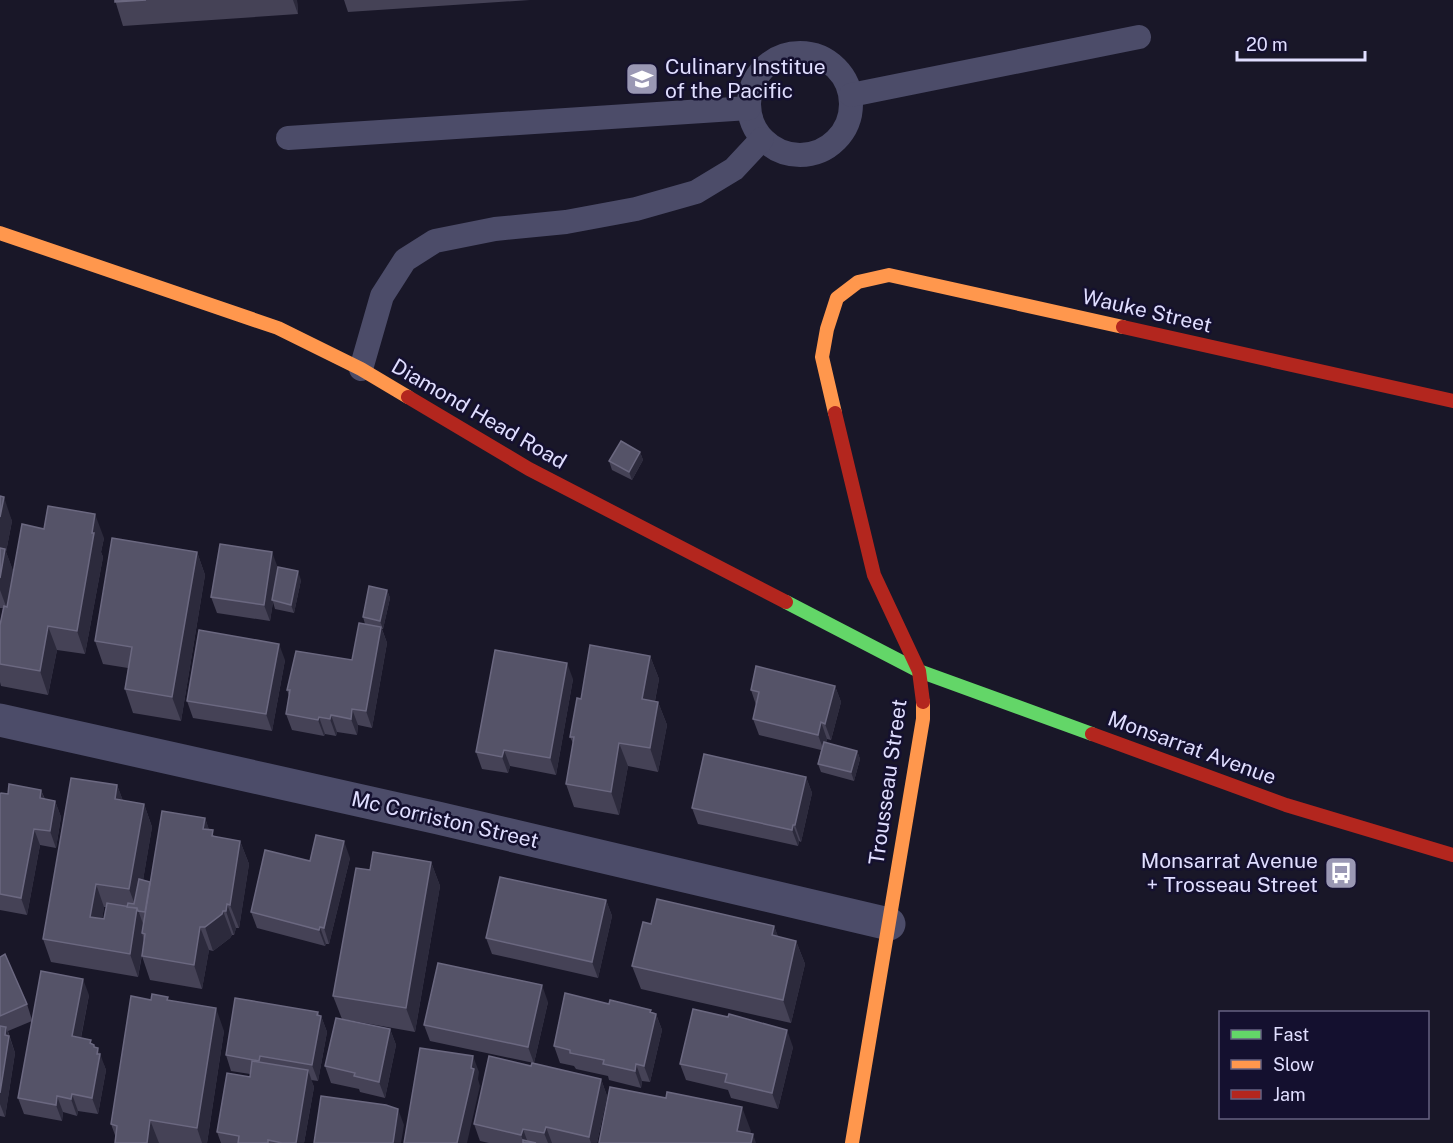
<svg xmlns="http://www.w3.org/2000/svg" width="1453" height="1143" font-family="'Public Sans',sans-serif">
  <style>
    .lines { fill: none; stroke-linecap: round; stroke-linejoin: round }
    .lane { stroke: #4c4c69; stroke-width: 24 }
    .street { stroke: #4c4c69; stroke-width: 33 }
    .fast { stroke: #63d668; stroke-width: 14 }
    .slow { stroke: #ff974d; stroke-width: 14 }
    .jam { stroke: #b3261e; stroke-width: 14 }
    .wall { fill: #454256; fill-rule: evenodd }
    .shaded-wall { fill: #2c2a3c }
    .building { fill: #555368; stroke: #6b6880; stroke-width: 1.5 }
    .labels { text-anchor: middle; stroke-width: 5; stroke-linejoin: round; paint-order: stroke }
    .poi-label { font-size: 21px; fill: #e0deff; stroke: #14102f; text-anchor: start }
    .street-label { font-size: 21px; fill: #e0deff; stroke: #14102f }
  </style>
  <rect width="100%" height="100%" fill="#191728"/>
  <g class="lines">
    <!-- lane -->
    <g class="lane">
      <circle cx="800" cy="104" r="51"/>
      <path d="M851 95 1139 37"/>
      <path d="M288 138 749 108"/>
      <path d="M361 369 382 296 405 260 435 241 495 229 566 222 636 209 696 192 734 169 762 139"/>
    </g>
    <!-- street -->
    <path class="street" d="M0 720 438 818 889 924"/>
    <!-- fast -->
    <path class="fast" d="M786 602 919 671 1092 734"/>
    <!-- slow -->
    <g class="slow">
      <path d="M0 233 278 328 361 369 408 397"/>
      <path d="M835 413 822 357 827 329 837 298 858 282 889 275 1123 327"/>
      <path d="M852 1143 923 719V702"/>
    </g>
    <!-- jam -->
    <g class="jam">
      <path d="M1123 327 1453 401"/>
      <path d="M408 397 529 469 786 602"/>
      <path d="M835 413 874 575 919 671 923 702"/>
      <path d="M1092 734 1286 805 1453 855"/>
    </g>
  </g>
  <!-- wall -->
  <g class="wall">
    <path d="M115 0H297L298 14 123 26Z"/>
    <path d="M344 0H530L348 12Z"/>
    <path d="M640 452 643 460 632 480 612 470 609 461Z"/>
    <path d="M0 496 12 521 6 552 13 571 44 529 104 538 101 552 103 557 85 654 57 650 48 695 1 686 0 682V625L3 608H0Z"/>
    <path d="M197 552 205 575 181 721 133 713 125 689 128 668 103 664 95 641Z"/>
    <path d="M278 568 301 580 294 613 275 609 273 602 270 621 217 613 211 597Z"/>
    <path d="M387 590 390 598 383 629H382L387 643 372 728 358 725 357 735 337 732 336 736 325 734 324 736 292 730 286 714 289 696 287 690 352 660 365 624 363 617Z"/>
    <path d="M650 656 659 679 655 701 658 702 667 725 658 772 628 766 619 815 574 807 566 784 573 743 570 737 581 699Z"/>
    <path d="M285 660 272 731 193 718 187 701Z"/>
    <path d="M573 679 556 775 510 766 508 773 482 769 476 752Z"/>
    <path d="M835 686 841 702 831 740 827 739 826 743 857 751 860 759 854 781 821 772 818 764 821 750 759 735 753 719 756 705 751 690Z"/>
    <path d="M806 777 812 793 801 842 799 841 798 846 698 824 692 808Z"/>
    <path d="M117 785 123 801 144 804 152 827 143 880 150 882 205 818 209 830 215 837 240 841 249 864 239 928H236L234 935H232L230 938 213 951 209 950 202 989 150 980 142 956 143 950 138 977 51 962 43 939ZM104 907H106L104 919H102Z"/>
    <path d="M41 790 45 799 55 801 61 817 56 848 40 845 27 915 0 910V794Z"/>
    <path d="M350 858 329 944H326L325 946 257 928 251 912 310 861Z"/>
    <path d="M431 862 440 886 415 1032 342 1019 333 996 370 870Z"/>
    <path d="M606 900 612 916 598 978 492 954 486 938Z"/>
    <path d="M651 924 774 926 778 937 796 941 805 964 791 1023 641 989 632 966Z"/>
    <path d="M0 957 27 1004 32 1020 89 995 81 1038 92 1044 95 1048 104 1065 106 1070 98 1114 78 1111 77 1116 63 1112 62 1121 24 1114 18 1098 32 1021 8 1031 15 1053 5 1117 0 1116Z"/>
    <path d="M151 1000H169L224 1031 207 1143H115L116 1138 111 1124Z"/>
    <path d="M548 1002 534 1063 430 1041 424 1025Z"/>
    <path d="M609 1004 656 1014 662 1030 650 1082 642 1081 641 1088 609 1080 608 1076 576 1069 574 1066 560 1063 554 1046Z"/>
    <path d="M318 1012 319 1015 321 1016 327 1032 318 1081 311 1080 314 1087 304 1143H221L217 1132 250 1077V1074L231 1071 226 1055Z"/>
    <path d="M728 1017 793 1047 778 1109 731 1098 728 1090 686 1080 680 1064Z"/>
    <path d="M390 1029 396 1045 385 1098 360 1092 359 1089 331 1083 325 1066Z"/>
    <path d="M531 1066 601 1079 607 1096 597 1143H489L480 1141 474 1124Z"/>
  </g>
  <!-- shaded-wall -->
  <g class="shaded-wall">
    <path d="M293 0H297L298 14Z"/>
    <path d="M640 452 643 460 632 480 629 472Z"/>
    <path d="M4 497 12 521 6 552 14 573 7 609 0 590V517Z"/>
    <path d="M95 514 104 538 101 552 103 557 85 654 77 631Z"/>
    <path d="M197 552 205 575 181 721 172 697Z"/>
    <path d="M272 552 278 568 272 600 273 602 270 621 264 605Z"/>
    <path d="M298 571 301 580 294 613 291 605Z"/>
    <path d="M387 590 390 598 383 629 380 621Z"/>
    <path d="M48 626 57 650 48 695 40 671Z"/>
    <path d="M381 627 387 643 372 728 366 711Z"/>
    <path d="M279 644 285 660 272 731 266 714Z"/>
    <path d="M650 656 659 679 651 722 642 699Z"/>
    <path d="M567 663 573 679 556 775 550 758Z"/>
    <path d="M835 686 841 702 831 740 825 724Z"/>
    <path d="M658 702 667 725 658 772 650 748Z"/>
    <path d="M352 709 358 725 357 735 351 719Z"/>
    <path d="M331 715 337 732 336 736 330 719Z"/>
    <path d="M319 717 325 734 324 736 318 720Z"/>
    <path d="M821 722 827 739 824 751 818 735Z"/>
    <path d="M619 743 628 766 619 815 611 792Z"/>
    <path d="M504 750 510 766 508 773 502 757Z"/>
    <path d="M857 751 860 759 854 781 851 772Z"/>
    <path d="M806 777 812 793 801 842 795 825Z"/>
    <path d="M117 785 126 809 115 799Z"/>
    <path d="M41 790 47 807 40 798Z"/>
    <path d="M55 801 61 817 56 848 50 831Z"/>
    <path d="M144 804 152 827 138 910 146 932 145 934 142 933 144 941 138 977 130 954 137 910 129 889Z"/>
    <path d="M205 818 213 841 203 829Z"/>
    <path d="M793 825 799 841 798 846 792 830Z"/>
    <path d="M34 829 40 845 27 915 21 898Z"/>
    <path d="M240 841 249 864 239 928 230 905Z"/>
    <path d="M344 841 350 858 329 944 324 928Z"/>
    <path d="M431 862 440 886 415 1032 406 1008Z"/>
    <path d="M96 884 104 907 99 940 90 917Z"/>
    <path d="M606 900 612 916 598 978 592 962Z"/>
    <path d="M227 904 236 928 234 935 226 911Z"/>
    <path d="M223 911 232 935 230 938 213 951 205 927Z"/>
    <path d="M774 926 783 949 772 935Z"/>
    <path d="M200 927 209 950 202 989 194 965Z"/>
    <path d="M320 927 326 944 325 946 319 930Z"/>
    <path d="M796 941 805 964 791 1023 783 1000Z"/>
    <path d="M83 979 89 995 78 1052 72 1036Z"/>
    <path d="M542 985 548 1002 534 1063 528 1047Z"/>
    <path d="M216 1008 224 1031 207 1143H202L197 1128Z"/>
    <path d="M651 1010 655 1021 656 1014 662 1030 650 1082 644 1066Z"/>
    <path d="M318 1012 320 1019 321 1016 327 1032 318 1081 312 1065Z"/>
    <path d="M6 1027 15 1053 5 1117 0 1104V1093Z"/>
    <path d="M390 1029 396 1045 385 1098 379 1082Z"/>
    <path d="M787 1030 793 1047 778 1109 772 1093Z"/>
    <path d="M94 1045 97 1054 98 1048 106 1070 98 1114 92 1098Z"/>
    <path d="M473 1056 479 1072 478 1079 480 1086 467 1143H457Z"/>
    <path d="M636 1064 642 1081 641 1088 635 1071Z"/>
    <path d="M308 1070 314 1087 304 1143H296Z"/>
    <path d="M601 1079 607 1096 597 1143H591L589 1137Z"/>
    <path d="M72 1094 78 1111 77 1116 71 1099Z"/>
    <path d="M57 1096 63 1112 62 1121 56 1105Z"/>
    <path d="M742 1107 751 1131 748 1143 737 1131Z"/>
    <path d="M398 1109 404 1125 401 1143H393Z"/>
    <path d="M150 1120 159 1143H147Z"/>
    <path d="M546 1127 552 1143H548L544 1133Z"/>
    <path d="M523 1129 528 1143H524L521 1135Z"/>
    <path d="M753 1134 756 1143H751Z"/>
  </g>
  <!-- building -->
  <g class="building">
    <path d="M115 0H146L115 2Z"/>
    <path d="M621 441 640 452 629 472 609 461Z"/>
    <path d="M0 496 4 497 0 517Z"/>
    <path d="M48 506 95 514 92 533H94L77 631 48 626 40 671 0 664V625L4 606 7 607 22 524 44 529Z"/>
    <path d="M112 538 197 552 172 697 125 689 132 647 95 641Z"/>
    <path d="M220 544 272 552 264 605 211 597Z"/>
    <path d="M0 548 5 549 0 578Z"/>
    <path d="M278 567 298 571 291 605 272 600Z"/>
    <path d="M369 586 387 590 380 621 363 617Z"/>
    <path d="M359 623 381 627 366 711 352 709 351 719 331 715 330 719 319 717 318 720 286 714 290 690H287L296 651 352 660Z"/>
    <path d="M199 630 279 644 266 714 187 701Z"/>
    <path d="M590 645 650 656 642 699 658 702 650 748 619 743 611 792 566 784 574 737H570L577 698 581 699Z"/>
    <path d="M495 650 567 663 550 758 504 750 502 757 476 752Z"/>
    <path d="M756 666 835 686 825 724 821 722 818 735 753 719 759 692 751 690Z"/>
    <path d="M824 742 857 751 851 772 818 764Z"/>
    <path d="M704 754 806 777 795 825H793L792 830 692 808Z"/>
    <path d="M71 778 117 785 115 799 144 804 129 889 96 884 90 917 104 919 107 903 137 908 130 954 43 939Z"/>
    <path d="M9 784 41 790 40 798 55 801 50 831 34 829 21 898 0 894V794L1 793 8 794Z"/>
    <path d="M162 811 205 818 203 829 213 830 212 836 240 841 230 905 227 904 226 911H223L222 914 205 927H200L194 965 142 956 145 934 142 933Z"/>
    <path d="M316 835 344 841 324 928 320 927 319 930 251 912 265 850 310 861Z"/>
    <path d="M373 852 431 862 406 1008 333 996 356 868 370 870Z"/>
    <path d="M500 877 606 900 592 962 486 938Z"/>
    <path d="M139 879 150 882 145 912 138 911 137 908 127 907 128 903 134 904Z"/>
    <path d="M657 899 774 926 772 935 796 941 783 1000 632 966 643 922 651 924Z"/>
    <path d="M5 954 27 1004 0 1016V957Z"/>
    <path d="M438 963 542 985 528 1047 424 1025Z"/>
    <path d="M41 971 83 979 72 1036 91 1040 90 1043 94 1045V1047L98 1048 97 1054H100L92 1098 72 1094 71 1099 57 1096 56 1105 18 1098Z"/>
    <path d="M565 993 609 1004 610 1000 651 1010 650 1012 656 1014 644 1066 636 1064 635 1071 603 1064 604 1060 570 1053V1050L554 1046Z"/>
    <path d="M152 994 168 997 167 1000 216 1008 197 1128 150 1120 147 1143H115L117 1126 111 1124 131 996 151 1000Z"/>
    <path d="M235 998 318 1012 317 1015 321 1016 312 1065 260 1056 259 1061 226 1055Z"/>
    <path d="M693 1009 728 1017 729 1014 787 1030 772 1093 725 1082 727 1074 680 1064Z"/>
    <path d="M336 1018 390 1029 379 1082 354 1076 355 1073 325 1066Z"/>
    <path d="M0 1026 6 1027 5 1035 9 1036 0 1093Z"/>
    <path d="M420 1048 473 1056 471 1068 474 1069 457 1143H404Z"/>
    <path d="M489 1056 531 1066 532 1063 601 1079 589 1137 546 1127 544 1133 523 1129 521 1135 474 1124Z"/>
    <path d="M252 1061 308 1070 296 1143H282L268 1140V1143H238L239 1136 217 1132 227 1073 250 1077Z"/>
    <path d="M610 1087 666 1098 667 1092 742 1107 737 1131 753 1134 751 1143H599Z"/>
    <path d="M321 1096 386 1105 398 1109 393 1143H314Z"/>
    <path d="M523 1140 536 1143H523Z"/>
  </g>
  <!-- icons -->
  <defs>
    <g id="university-square" transform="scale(1.725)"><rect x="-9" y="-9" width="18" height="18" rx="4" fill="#9a98b4" stroke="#14102f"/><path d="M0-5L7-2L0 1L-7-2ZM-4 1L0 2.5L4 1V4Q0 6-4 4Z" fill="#fff"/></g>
    <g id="bus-square" transform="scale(1.725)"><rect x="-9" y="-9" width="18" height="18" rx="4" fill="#9a98b4" stroke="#14102f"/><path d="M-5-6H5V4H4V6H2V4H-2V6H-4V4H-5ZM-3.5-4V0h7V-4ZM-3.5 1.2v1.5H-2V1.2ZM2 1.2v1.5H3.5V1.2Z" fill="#fff"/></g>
  </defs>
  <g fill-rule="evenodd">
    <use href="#university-square" x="642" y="79"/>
    <use href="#bus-square" x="1341" y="873"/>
  </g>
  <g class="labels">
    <!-- poi labels -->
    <g class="poi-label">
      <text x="665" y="74">Culinary Institue<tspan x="665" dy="24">of the Pacific</tspan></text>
      <text x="1318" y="868" text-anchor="end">Monsarrat Avenue<tspan x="1318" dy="24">+ Trosseau Street</tspan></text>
    </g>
    <!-- street labels -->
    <g class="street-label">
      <text transform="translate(1147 311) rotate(13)" y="7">Wauke Street</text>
      <text transform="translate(479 414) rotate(30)" y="7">Diamond Head Road</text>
      <text transform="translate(1192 748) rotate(20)" y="7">Monsarrat Avenue</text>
      <text transform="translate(888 782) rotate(-82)" y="7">Trousseau Street</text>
      <text transform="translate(445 820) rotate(13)" y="7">Mc Corriston Street</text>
    </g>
  </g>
  <!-- legend -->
  <rect x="1219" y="1011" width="210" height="108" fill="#14102f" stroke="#666282" stroke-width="1.5"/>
  <rect x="1231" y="1030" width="30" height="9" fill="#63d668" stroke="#666282" stroke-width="1.5"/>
  <text x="1273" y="1041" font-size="18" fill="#e0deff">Fast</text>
  <rect x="1231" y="1060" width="30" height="9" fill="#ff974d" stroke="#666282" stroke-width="1.5"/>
  <text x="1273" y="1071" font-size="18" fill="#e0deff">Slow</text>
  <rect x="1231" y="1090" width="30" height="9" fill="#b3261e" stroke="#666282" stroke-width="1.5"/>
  <text x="1273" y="1101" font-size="18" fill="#e0deff">Jam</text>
  <!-- scale -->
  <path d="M1237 51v9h128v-9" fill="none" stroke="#e0deff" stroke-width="3"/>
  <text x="1246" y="51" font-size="18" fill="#e0deff" stroke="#14102f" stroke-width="4.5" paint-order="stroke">20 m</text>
</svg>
